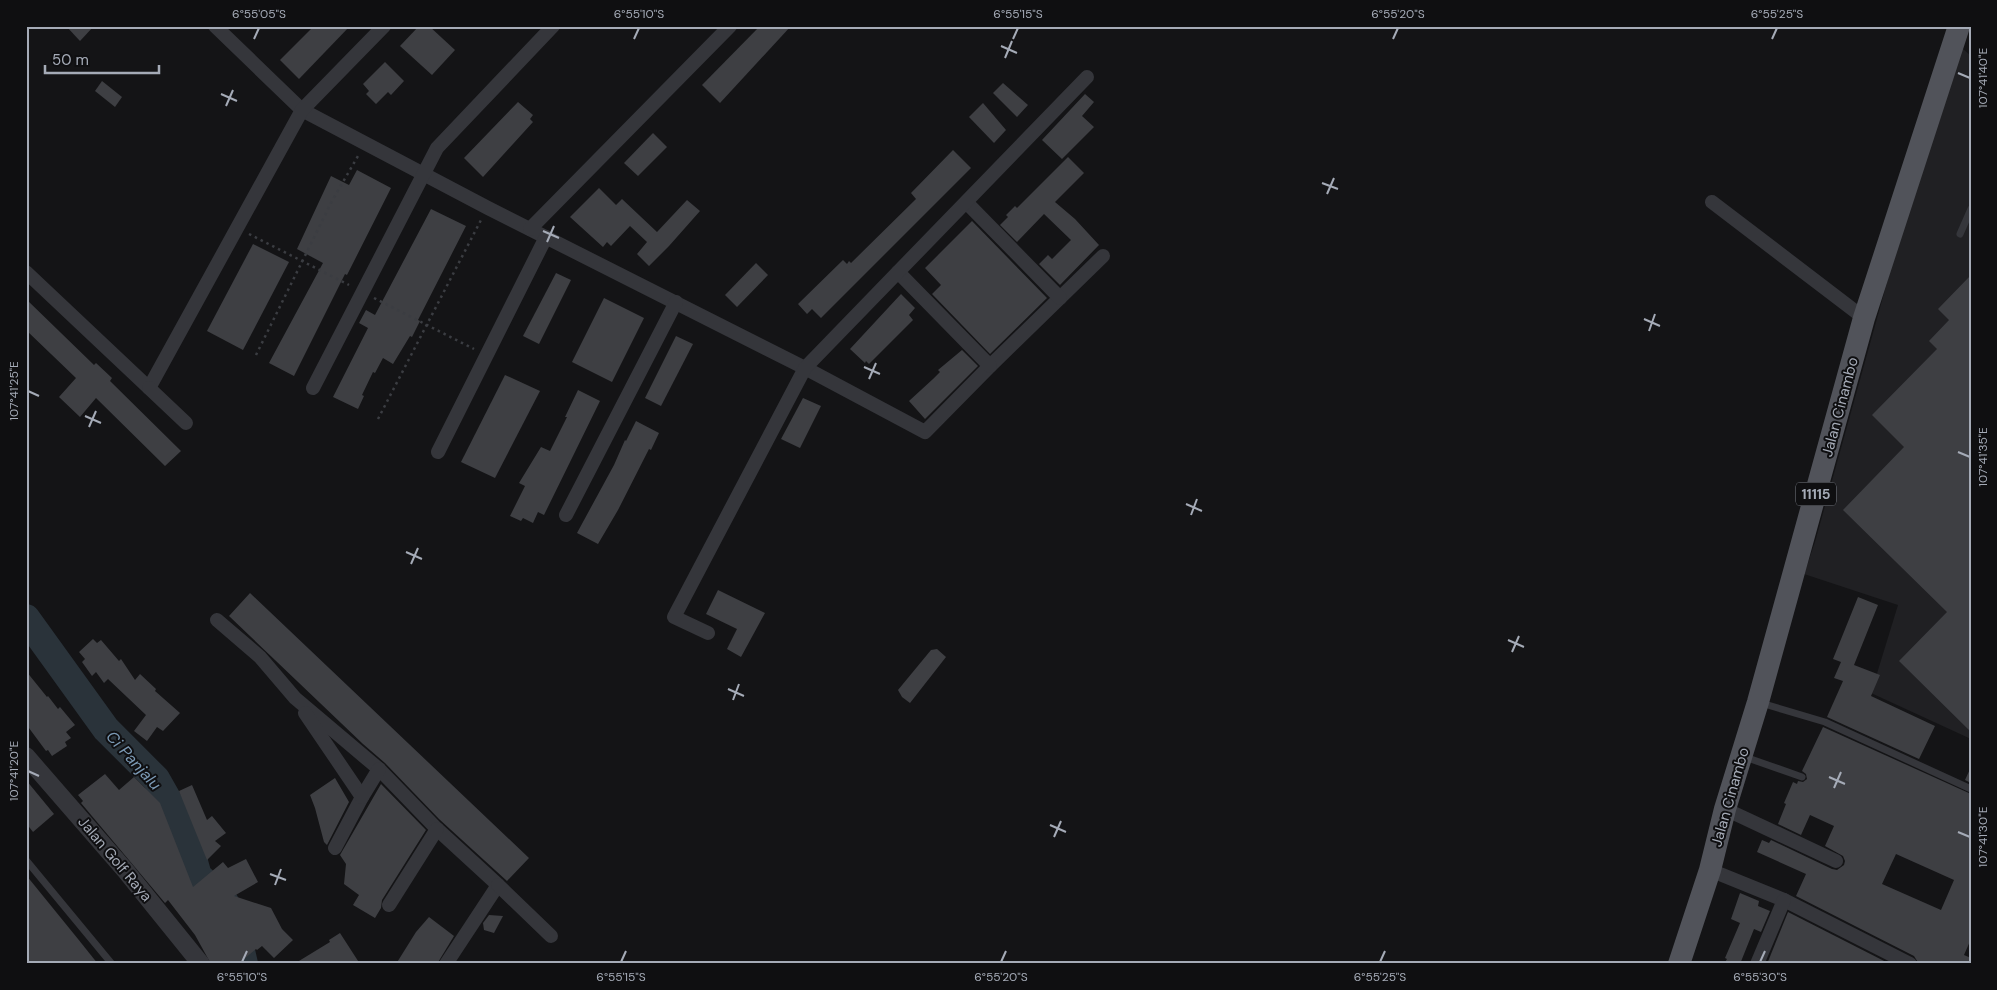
<svg xmlns="http://www.w3.org/2000/svg" width="1997" height="990" font-family="'DM Sans',sans-serif">
  <style>
    .built { fill: #202023 }
    .lines { fill: none; stroke-linecap: round; stroke-linejoin: round }
    .river { stroke: #2a333a; stroke-width: 28 }
    .building { fill: #3e3f43; fill-rule: evenodd }
    .path { stroke: #3b3d42; stroke-width: 2.5; stroke-dasharray: 2.5 4; stroke-linecap: butt }
    .service { stroke: #35363b; stroke-width: 7 }
    .minor { stroke: #35363b; stroke-width: 14 }
    .tertiary { stroke: #35363b; stroke-width: 18 }
    .primary { stroke: #51535a; stroke-width: 22 }
    .ticks { fill: none; stroke: #a5abb7; stroke-width: 2 }
    .labels { text-anchor: middle; stroke-width: 4; stroke-linejoin: round; paint-order: stroke }
    .shield { fill: #0f0f11; stroke: #787c85; stroke-width: 1 }
    .shield-label { font-size: 14px; font-weight: bold; fill: #a5abb7 }
    .street-label { font-size: 15px; fill: #a5abb7; stroke: #0f0f11 }
    .water-label { font-size: 16px; font-style: italic; fill: #7b99b4; stroke: #0f0f11 }
    .neatline { fill: none; stroke: #a5abb7; stroke-width: 2 }
    .ticks-label { font-size: 12px; text-anchor: middle; fill: #a5abb7 }
  </style>
  <rect width="100%" height="100%" fill="#141416"/>
  <!-- built -->
  <path class="built" d="M1954 41 1971 56V739L1871 693 1898 605 1804 574 1815 542Z"/>
  <g class="lines">
    <!-- river -->
    <path class="river" d="M26 618 106 729 156 779 185 830 198 876 221 896 233 916 244 964"/>
  </g>
  <!-- building -->
  <g class="building">
    <path d="M66 26H94L80 41Z"/>
    <path d="M314 26H350L299 79 280 60Z"/>
    <path d="M419 26H429L455 50 432 75 400 46Z"/>
    <path d="M760 26H791L720 103 702 85Z"/>
    <path d="M385 62 404 81 391 95 388 92 376 104 366 94 369 91 363 84Z"/>
    <path d="M102 81 122 97 115 107 95 91Z"/>
    <path d="M1003 83 1028 105 1017 117 993 93Z"/>
    <path d="M1085 94 1094 102 1082 116 1094 127 1062 159 1042 140Z"/>
    <path d="M518 102 533 115 530 119 533 122 483 177 464 158Z"/>
    <path d="M983 103 1006 130 994 143 969 117Z"/>
    <path d="M653 133 667 147 638 176 624 163Z"/>
    <path d="M953 150 971 168 821 318 812 309 807 314 798 304 843 260 847 264 849 261 851 263 916 199 911 193Z"/>
    <path d="M1068 157 1084 173 1055 202 1075 219 1099 245 1060 285 1039 264 1048 255 1052 259 1071 240 1044 214 1017 242 1000 225 1008 217 1006 215 1015 206 1017 208Z"/>
    <path d="M357 170 391 188 347 275 345 274 294 376 269 363 323 263 297 249 331 176 349 185Z"/>
    <path d="M599 188 616 205 622 199 657 232 687 200 700 211 669 246 649 266 637 254 647 242 630 226 611 246 607 242 603 247 570 217Z"/>
    <path d="M431 209 466 226 418 320 420 321 412 337 410 336 393 364 383 358 375 373 373 372 362 395 364 396 358 409 333 397 368 328 359 323 366 310 375 315Z"/>
    <path d="M972 221 1047 298 990 354 932 294 941 285 925 268Z"/>
    <path d="M253 244 289 262 243 350 207 331Z"/>
    <path d="M756 263 768 275 737 307 725 295Z"/>
    <path d="M556 273 571 280 539 344 523 336Z"/>
    <path d="M1971 275V732L1899 661 1947 612 1843 510 1904 447 1872 415 1937 349 1929 341 1949 320 1938 309Z"/>
    <path d="M901 294 915 308 909 315 913 320 869 364 866 361 865 363 850 349Z"/>
    <path d="M604 298 644 318 612 382 572 362Z"/>
    <path d="M26 299 94 365 96 363 112 378 110 381 181 451 165 466 96 398 80 417 59 397 76 378 26 330Z"/>
    <path d="M676 336 693 344 661 406 645 398Z"/>
    <path d="M962 350 978 366 925 419 909 401 933 379 940 372 938 370Z"/>
    <path d="M505 375 540 391 495 478 461 462Z"/>
    <path d="M578 390 600 401 544 515 538 512 533 523 523 518 521 521 510 516 525 486 519 483 541 447 550 451 567 417H565Z"/>
    <path d="M803 398 821 406 800 448 781 439Z"/>
    <path d="M636 421 659 433 651 450 649 449 618 510 598 544 577 533 614 465 625 440 626 441Z"/>
    <path d="M718 590 765 613 741 657 727 649 737 629 706 614Z"/>
    <path d="M250 593 529 858 507 881 439 819 385 763 363 744 229 616Z"/>
    <path d="M1858 597 1878 605 1854 665 1880 675 1871 696 1935 726 1919 759 1827 717 1843 681 1834 678 1841 662 1833 659Z"/>
    <path d="M93 639 97 643 101 640 119 661 121 659 135 680 140 674 156 689 155 691 180 713 163 731 157 727 147 741 134 731 146 715 108 679 104 683 96 672 92 676 82 662 85 659 79 652Z"/>
    <path d="M937 649 946 657 910 703 902 697 898 690 931 650Z"/>
    <path d="M26 671 47 697 48 696 58 709 60 707 75 725 66 732 71 738 65 742 67 746 52 756 48 750 46 751 26 724Z"/>
    <path d="M1823 727 1971 794V939L1964 955 1971 958V964H1919L1914 956 1796 896 1806 874 1757 852 1762 840 1769 843 1771 840 1832 869 1837 870 1844 865 1845 861 1843 856 1825 846 1834 826 1810 815 1801 835 1778 824 1786 804 1784 803 1793 782 1797 784 1798 781 1803 782 1807 779 1806 774 1802 771ZM1896 854 1954 880 1941 910 1882 884Z"/>
    <path d="M1971 767V783L1965 780Z"/>
    <path d="M105 774 119 790 134 777 160 803 193 887 223 862 228 868 246 859 258 882 234 896 271 908 282 929 293 940 274 958 262 946 257 950 256 949 238 964H211L195 935 168 900 165 903 81 803 83 801 78 795Z"/>
    <path d="M335 778 349 802 327 845 324 842 315 808 310 795Z"/>
    <path d="M26 780 54 814 33 832 26 823Z"/>
    <path d="M381 784 426 830 382 900 381 908 375 918 353 905 359 895 344 884 346 864 340 855Z"/>
    <path d="M192 785 207 820 212 816 226 833 215 841 221 846 207 860 179 791Z"/>
    <path d="M26 875 78 939 98 964H26Z"/>
    <path d="M1740 893 1759 901 1758 906 1770 911 1761 932 1754 929 1740 964H1724L1727 959 1725 958 1740 923 1731 919Z"/>
    <path d="M1788 912 1890 964H1767Z"/>
    <path d="M489 915 503 916 494 933 484 930 483 923Z"/>
    <path d="M429 917 454 936 437 964H396L416 932Z"/>
    <path d="M340 933 360 964H294L330 942 329 940Z"/>
  </g>
  <g class="lines">
    <!-- path -->
    <g class="path">
      <path d="M249 234 349 285"/>
      <path d="M374 298 474 349"/>
      <path d="M256 355 332 201 358 156"/>
      <path d="M378 419 481 220"/>
    </g>
    <!-- service -->
    <g class="service">
      <path d="M1960 234 1971 209"/>
      <path d="M1761 703 1825 722 1971 789"/>
      <path d="M1745 757 1802 777"/>
      <path d="M26 860 112 964"/>
    </g>
    <!-- minor -->
    <g class="minor">
      <path d="M215 26 302 110 488 208 805 368 925 432 990 366 1103 256"/>
      <path d="M1712 202 1864 318"/>
      <path d="M967 203 1060 298"/>
      <path d="M530 229 730 26"/>
      <path d="M26 272 149 388 302 110 384 26"/>
      <path d="M898 272 990 366"/>
      <path d="M149 388 186 423"/>
      <path d="M313 388 437 148 553 26"/>
      <path d="M438 452 546 237"/>
      <path d="M566 515 676 302"/>
      <path d="M217 620 260 657 295 698 379 769 437 829 498 885 446 964"/>
      <path d="M708 633 674 617 805 368 1087 77"/>
      <path d="M305 713 362 797 335 848"/>
      <path d="M362 797 379 769"/>
      <path d="M1725 809 1836 861"/>
      <path d="M1710 870 1784 900 1910 964"/>
      <path d="M498 885 551 936"/>
      <path d="M389 905 437 829"/>
      <path d="M1757 964 1784 900"/>
    </g>
    <!-- tertiary -->
    <path class="tertiary" d="M26 756 125 870 201 964"/>
    <!-- primary -->
    <path class="primary" d="M1679 964 1710 870 1725 809 1758 702 1864 318 1959 26"/>
  </g>
  <!-- ticks -->
  <path class="ticks" d="M254 39 259 28M634 39 639 28M1013 39 1018 28M1393 39 1398 28M1772 39 1777 28M1001 46 1017 53M1005 58 1012 41M1958 73 1970 78M221 94 237 101M226 106 233 90M1322 183 1338 189M1327 194 1334 178M543 231 559 238M547 242 554 226M1644 319 1660 326M1649 331 1655 314M864 367 880 374M869 379 876 363M28 391 39 396M85 416 101 423M89 427 96 411M1958 452 1970 457M1186 504 1202 511M1191 515 1197 499M406 552 422 559M411 564 418 548M1508 640 1524 647M1512 652 1519 636M728 689 744 696M733 700 739 684M28 771 39 776M1829 777 1845 784M1834 788 1841 772M1050 825 1066 832M1958 832 1970 837M1054 837 1061 821M270 874 286 880M275 885 281 869M242 962 247 951M621 962 626 951M1001 962 1006 951M1380 962 1385 951M1760 962 1765 951"/>
  <g class="labels">
    <!-- shield labels -->
    <rect class="shield" x="1796" y="482.5" width="40" height="23" rx="4"/>
    <g class="shield-label">
      <text x="1816" y="499">11115</text>
    </g>
    <!-- street labels -->
    <g class="street-label">
      <text transform="translate(1840 407) rotate(-75)" y="5">Jalan Cinambo</text>
      <text transform="translate(1730 797) rotate(-74)" y="5">Jalan Cinambo</text>
      <text transform="translate(115 859) rotate(50)" y="5">Jalan Golf Raya</text>
    </g>
    <!-- water labels -->
    <g class="water-label">
      <text transform="translate(134 760) rotate(48)" y="6">Ci Panjalu</text>
    </g>
  </g>
  <!-- border -->
  <rect width="1997" height="990" fill="none" stroke="#0f0f11" stroke-width="55"/>
  <!-- scale -->
  <path d="M45 65v8h114v-8" fill="none" stroke="#a5abb7" stroke-width="2.5"/>
  <text x="52" y="65" font-size="15" fill="#a5abb7" stroke="#0f0f11" stroke-width="4" paint-order="stroke">50 m</text>
  <rect x="28" y="28" width="1942" height="934" class="neatline"/>
  <g class="ticks-label">
    <text x="259" y="18">6°55'05"S</text>
    <text x="639" y="18">6°55'10"S</text>
    <text x="1018" y="18">6°55'15"S</text>
    <text x="1398" y="18">6°55'20"S</text>
    <text x="1777" y="18">6°55'25"S</text>
    <text transform="translate(1983 78) rotate(-90)" y="4">107°41'40"E</text>
    <text transform="translate(14 391) rotate(-90)" y="4">107°41'25"E</text>
    <text transform="translate(1983 457) rotate(-90)" y="4">107°41'35"E</text>
    <text transform="translate(14 771) rotate(-90)" y="4">107°41'20"E</text>
    <text transform="translate(1983 837) rotate(-90)" y="4">107°41'30"E</text>
    <text x="242" y="981">6°55'10"S</text>
    <text x="621" y="981">6°55'15"S</text>
    <text x="1001" y="981">6°55'20"S</text>
    <text x="1380" y="981">6°55'25"S</text>
    <text x="1760" y="981">6°55'30"S</text>
  </g>
</svg>
